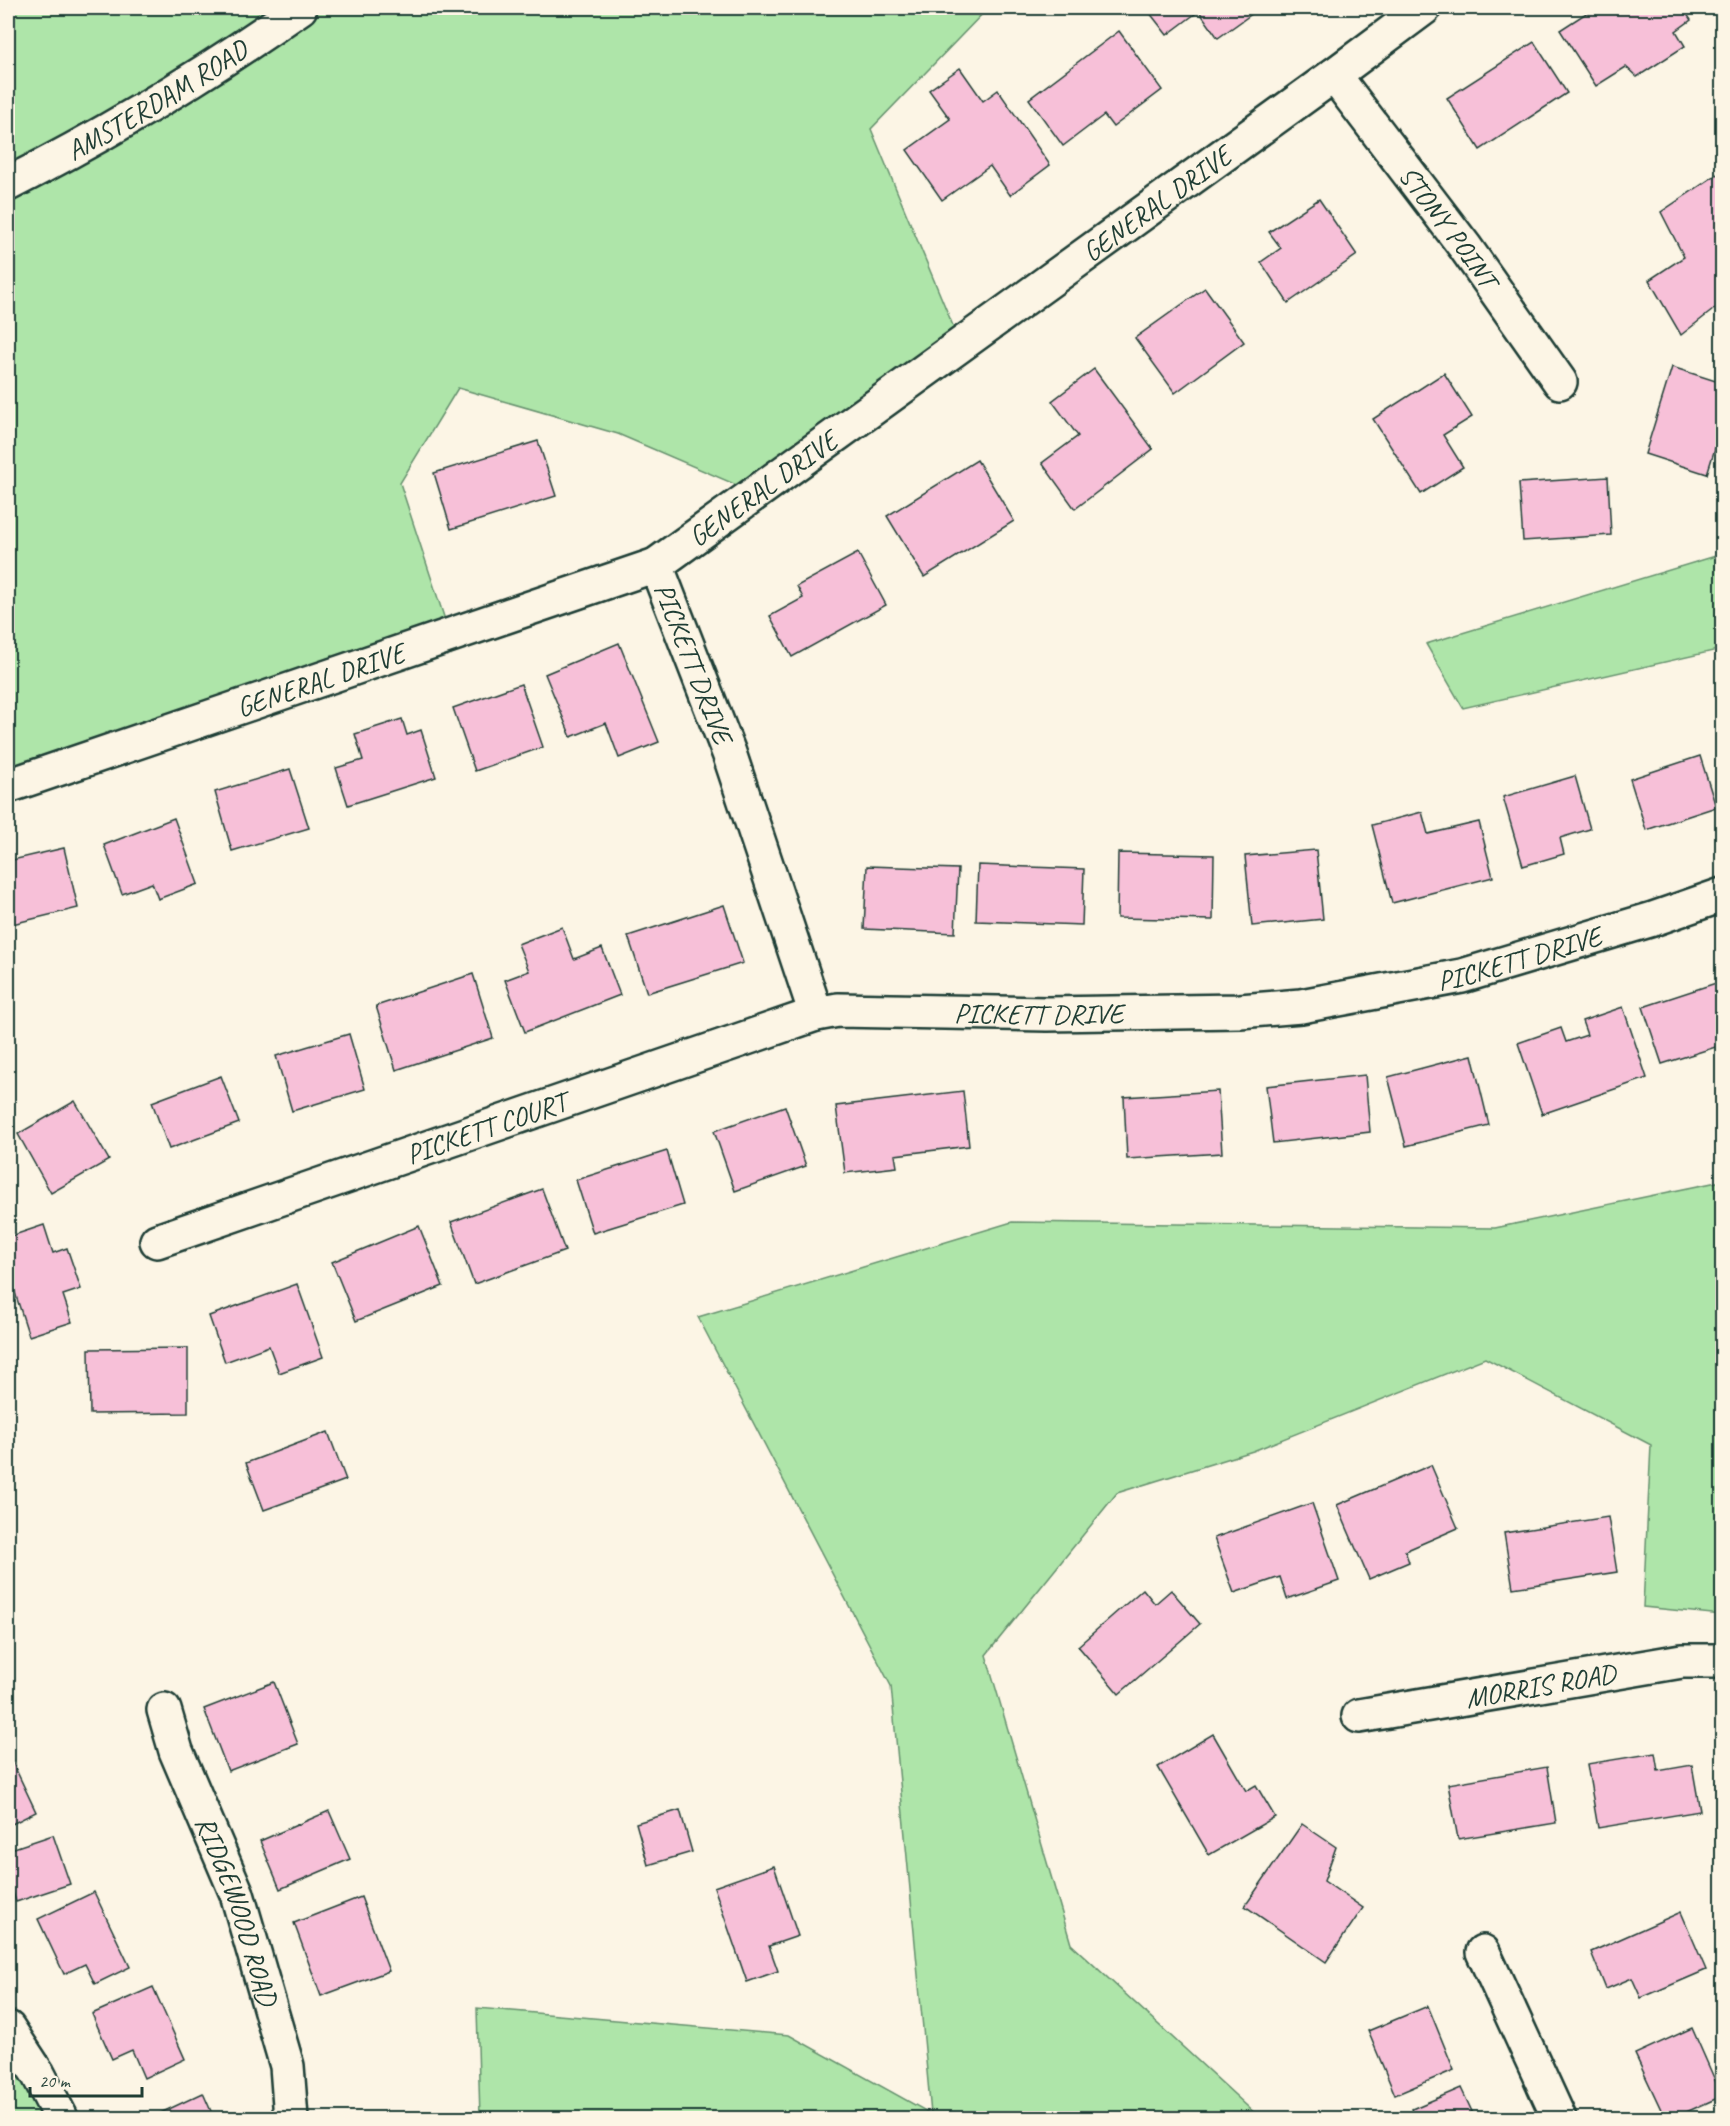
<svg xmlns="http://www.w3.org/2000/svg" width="1730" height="2126" font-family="Caveat,sans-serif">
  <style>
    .green { fill: #aee5a9; stroke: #66916e; stroke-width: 1.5 }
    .building { fill: #f7c0d8; stroke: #1f3d34; stroke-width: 1.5 }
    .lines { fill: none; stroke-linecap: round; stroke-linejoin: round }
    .minor-casing { stroke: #1f3d34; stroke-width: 38 }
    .tertiary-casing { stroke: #1f3d34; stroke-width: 38 }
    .minor { stroke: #fcf5e5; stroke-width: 33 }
    .tertiary { stroke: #fcf5e5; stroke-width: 33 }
    .labels { text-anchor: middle; stroke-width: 5; stroke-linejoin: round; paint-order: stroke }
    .street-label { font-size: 28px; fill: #1f3d34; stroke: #fcf5e5 }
  </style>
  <rect width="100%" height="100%" fill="#fcf5e5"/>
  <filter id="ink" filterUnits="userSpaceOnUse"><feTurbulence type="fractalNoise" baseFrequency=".0167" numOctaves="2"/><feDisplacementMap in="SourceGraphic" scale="12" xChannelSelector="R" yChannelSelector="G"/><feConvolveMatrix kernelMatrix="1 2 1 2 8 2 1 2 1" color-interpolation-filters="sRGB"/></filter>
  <g filter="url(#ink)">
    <!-- green -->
    <g class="green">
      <path d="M8 8H988L871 129 961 345 755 493 618 434 458 388 400 483 450 635 8 786Z"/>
      <path d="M1722 554V649L1463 708 1426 644Z"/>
      <path d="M1722 1181V1615L1643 1607 1651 1445 1485 1358 1253 1451 1117 1493 986 1655 1071 1944 1260 2118H480L477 2008 789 2035 931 2114 891 1686 698 1317 1012 1222 1495 1228Z"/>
      <path d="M8 2028 61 2118H8Z"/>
    </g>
    <!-- building -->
    <g class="building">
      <path d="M1146 8H1260L1218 38 1199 11 1167 35Z"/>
      <path d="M1594 8H1683L1691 20 1676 31 1685 46 1637 77 1626 67 1596 86 1560 30Z"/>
      <path d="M1119 31 1162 90 1113 127 1104 115 1063 146 1029 99Z"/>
      <path d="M1534 42 1567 93 1480 150 1447 98Z"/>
      <path d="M960 68 983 101 998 90 1050 165 1010 195 990 166 942 200 907 150 950 119 929 90Z"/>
      <path d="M1722 171V303L1681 335 1649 280 1684 257 1661 212Z"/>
      <path d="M1319 199 1357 255 1288 303 1261 262 1281 248 1269 232Z"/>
      <path d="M1205 288 1244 342 1175 393 1135 338Z"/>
      <path d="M1672 367 1722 383V426L1707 474 1645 454Z"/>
      <path d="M1094 369 1153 449 1075 509 1042 463 1078 436 1052 401Z"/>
      <path d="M1444 373 1472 417 1443 435 1463 467 1421 494 1373 419Z"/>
      <path d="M538 441 556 496 451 529 434 473Z"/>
      <path d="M977 460 1014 521 924 577 887 516Z"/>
      <path d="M1608 477 1611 535 1523 541 1519 483Z"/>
      <path d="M858 553 886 605 792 657 770 616 803 598 797 586Z"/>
      <path d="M619 643 659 742 619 758 606 723 571 737 545 674Z"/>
      <path d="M521 684 543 747 475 771 453 708Z"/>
      <path d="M402 719 407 735 421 730 436 777 348 805 336 768 363 760 355 734Z"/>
      <path d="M1700 756 1716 807 1646 830 1630 779Z"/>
      <path d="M290 769 309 828 232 851 215 792Z"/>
      <path d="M1575 776 1590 829 1560 838 1564 854 1523 866 1503 797Z"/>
      <path d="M1422 812 1428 834 1479 822 1493 877 1392 903 1372 825Z"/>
      <path d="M174 818 198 884 158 899 152 883 122 894 104 845Z"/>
      <path d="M64 848 78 908 8 925V861Z"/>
      <path d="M1316 850 1323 919 1252 926 1245 856Z"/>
      <path d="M1118 853 1214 855 1213 920 1117 918Z"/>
      <path d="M978 865 1084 869 1082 925 976 921Z"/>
      <path d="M867 866 958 869 955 933 864 929Z"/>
      <path d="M724 905 743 963 647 993 628 936Z"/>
      <path d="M562 927 574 959 602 948 620 995 525 1032 505 980 529 971 518 944Z"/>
      <path d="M473 974 493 1038 396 1070 376 1006Z"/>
      <path d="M1722 981V1045L1662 1064 1643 1007Z"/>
      <path d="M1623 1007 1647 1078 1542 1114 1518 1043 1561 1028 1566 1042 1587 1035 1582 1021Z"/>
      <path d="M349 1034 365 1089 292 1111 276 1056Z"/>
      <path d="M1472 1055 1489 1125 1406 1146 1388 1077Z"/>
      <path d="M1365 1075 1370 1132 1273 1143 1266 1086Z"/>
      <path d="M221 1076 239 1123 169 1149 152 1102Z"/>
      <path d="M963 1091 969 1146 895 1155 897 1167 845 1173 836 1106Z"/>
      <path d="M1218 1091 1222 1153 1127 1159 1124 1097Z"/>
      <path d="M75 1101 109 1160 51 1193 18 1134Z"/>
      <path d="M785 1106 806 1166 735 1191 714 1131Z"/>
      <path d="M667 1151 683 1205 593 1233 576 1180Z"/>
      <path d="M542 1189 565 1251 474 1284 451 1222Z"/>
      <path d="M44 1225 53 1253 67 1248 81 1289 63 1295 72 1322 29 1336 8 1271V1237Z"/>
      <path d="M419 1226 443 1286 356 1321 332 1262Z"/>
      <path d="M297 1284 323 1357 279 1373 269 1346 225 1362 209 1316Z"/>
      <path d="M188 1348V1413L90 1414 89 1349Z"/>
      <path d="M328 1432 346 1480 264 1510 246 1463Z"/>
      <path d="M1431 1465 1458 1528 1405 1551 1409 1562 1369 1579 1337 1505Z"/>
      <path d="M1312 1503 1339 1581 1287 1599 1280 1577 1234 1593 1214 1538Z"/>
      <path d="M1608 1517 1617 1572 1513 1588 1504 1533Z"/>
      <path d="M1143 1589 1155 1604 1171 1590 1200 1624 1119 1694 1078 1646Z"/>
      <path d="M274 1682 298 1744 228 1771 204 1709Z"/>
      <path d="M1213 1734 1246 1791 1256 1785 1275 1817 1209 1855 1158 1767Z"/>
      <path d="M1655 1753 1658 1771 1692 1765 1700 1811 1598 1828 1587 1764Z"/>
      <path d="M11 1759 36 1812 8 1826V1761Z"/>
      <path d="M1547 1767 1556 1823 1458 1839 1448 1784Z"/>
      <path d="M680 1810 692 1852 648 1865 636 1823Z"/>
      <path d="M329 1811 350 1859 280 1889 260 1841Z"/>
      <path d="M1302 1824 1336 1847 1324 1881 1363 1908 1326 1962 1245 1906Z"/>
      <path d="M53 1835 70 1884 16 1902 8 1876V1850Z"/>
      <path d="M774 1866 798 1936 769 1946 778 1971 747 1982 714 1887Z"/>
      <path d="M94 1892 130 1967 95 1984 85 1964 64 1974 38 1919Z"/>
      <path d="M361 1897 389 1971 321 1996 294 1923Z"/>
      <path d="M1681 1912 1706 1970 1641 1998 1632 1978 1606 1989 1591 1952Z"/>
      <path d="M153 1987 185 2059 144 2078 132 2050 112 2059 92 2014Z"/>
      <path d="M1428 2006 1454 2070 1395 2095 1368 2031Z"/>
      <path d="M1692 2028 1722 2096 1673 2118H1665L1635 2054Z"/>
      <path d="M1461 2088 1475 2118H1416L1412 2109Z"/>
      <path d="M203 2093 214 2118H153L152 2117Z"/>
    </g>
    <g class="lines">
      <!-- minor casing -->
      <g class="minor-casing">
        <g id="minor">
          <path id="s1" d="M1334 75 1465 247 1560 382"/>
          <path id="s2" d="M656 565 729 753 816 1014"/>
          <path id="s3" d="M8 786 656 565 1334 75 1424 8"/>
          <path id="s4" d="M157 1241 816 1014 838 1010 1047 1014 1240 1011 1301 1006 1462 976 1653 919 1722 895"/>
          <path id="s5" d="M164 1710 176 1751 237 1894 287 2066 291 2118"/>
          <path id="s6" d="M1359 1716 1682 1661H1722"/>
          <path d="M1483 1952 1559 2118"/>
        </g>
      </g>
      <!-- tertiary casing -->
      <g class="tertiary-casing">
        <g id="tertiary">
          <path id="s7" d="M8 184C109 133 207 73 300 8"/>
          <path d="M8 2028 38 2074 61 2118"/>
        </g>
      </g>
      <!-- minor -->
      <use href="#minor" class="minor"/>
      <!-- tertiary -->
      <use href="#tertiary" class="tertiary"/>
    </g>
  </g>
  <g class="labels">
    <!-- street labels -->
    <g class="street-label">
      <text dy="10" stroke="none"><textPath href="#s7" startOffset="171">AMSTERDAM ROAD</textPath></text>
      <text dy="10" stroke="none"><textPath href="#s3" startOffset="1302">GENERAL DRIVE</textPath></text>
      <text dy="10" stroke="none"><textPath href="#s1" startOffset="190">STONY POINT</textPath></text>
      <text dy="10" stroke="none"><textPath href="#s3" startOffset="816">GENERAL DRIVE</textPath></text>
      <text dy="10" stroke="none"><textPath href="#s2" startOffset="105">PICKETT DRIVE</textPath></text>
      <text dy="10" stroke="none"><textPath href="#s3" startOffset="330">GENERAL DRIVE</textPath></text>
      <text dy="10" stroke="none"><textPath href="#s4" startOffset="1406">PICKETT DRIVE</textPath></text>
      <text dy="10" stroke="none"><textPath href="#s4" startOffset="920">PICKETT DRIVE</textPath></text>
      <text dy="10" stroke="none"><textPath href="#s4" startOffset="348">PICKETT COURT</textPath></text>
      <text dy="10" stroke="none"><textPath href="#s6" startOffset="184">MORRIS ROAD</textPath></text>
      <text dy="10" stroke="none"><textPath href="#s5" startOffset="214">RIDGEWOOD ROAD</textPath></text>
    </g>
  </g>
  <!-- margin -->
  <rect width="1730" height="2126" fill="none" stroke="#fcf5e5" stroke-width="30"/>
  <rect x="15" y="15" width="1700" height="2096" fill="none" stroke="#1f3d34" stroke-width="2" filter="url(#ink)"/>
  <!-- scale -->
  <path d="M30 2087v9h112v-9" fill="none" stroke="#1f3d34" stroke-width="3"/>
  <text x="39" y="2087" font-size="18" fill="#1f3d34" stroke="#fcf5e5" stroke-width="4.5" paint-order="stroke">20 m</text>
</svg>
